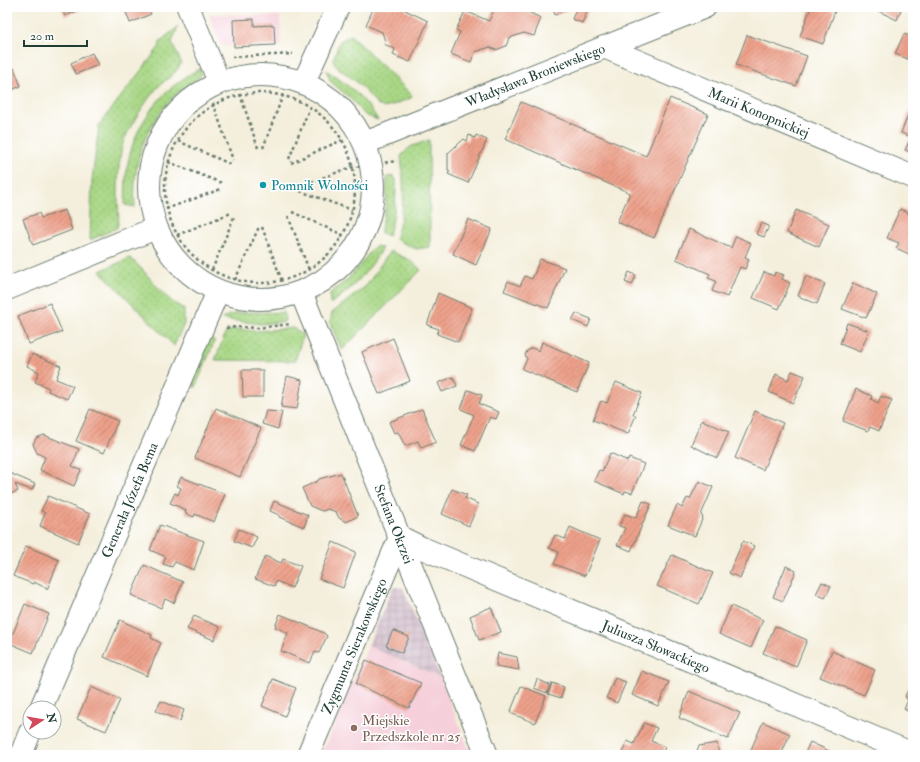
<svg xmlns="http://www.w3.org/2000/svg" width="920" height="762" font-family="'IM FELL Double Pica',serif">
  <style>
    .built { fill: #f5cfda }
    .industrial { fill: url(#industrial-grid) }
    .grass { fill: url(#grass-dots); stroke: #648a5c }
    .building { fill: url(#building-hatch) }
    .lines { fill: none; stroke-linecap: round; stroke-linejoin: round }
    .minor-casing { stroke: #6a7b6f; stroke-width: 24 }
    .path { stroke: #6a7b6f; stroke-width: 2.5; stroke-dasharray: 3 3; stroke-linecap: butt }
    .minor { stroke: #fff; stroke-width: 22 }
    .culture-dot { fill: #0f9aa8; stroke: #fff; stroke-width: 1.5 }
    .education-dot { fill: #8d6e63; stroke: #fff; stroke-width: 1.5 }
    .labels { text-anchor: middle; stroke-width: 3; stroke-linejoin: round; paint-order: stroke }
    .street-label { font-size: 14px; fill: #1f3d34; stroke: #fff }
    .culture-label { font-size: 14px; fill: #0d838f; stroke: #fff; text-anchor: start }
    .education-label { font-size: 14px; fill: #785e54; stroke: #fff; text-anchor: start }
  </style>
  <defs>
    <pattern id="industrial-grid" width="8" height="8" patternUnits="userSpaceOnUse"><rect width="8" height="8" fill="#d1bdcb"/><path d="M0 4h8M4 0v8" fill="none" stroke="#b3a3af"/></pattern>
    <pattern id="grass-dots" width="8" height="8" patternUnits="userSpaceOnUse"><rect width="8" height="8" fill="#a8d785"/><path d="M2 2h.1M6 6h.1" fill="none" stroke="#90b973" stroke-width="1.8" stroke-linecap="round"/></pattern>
    <pattern id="building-hatch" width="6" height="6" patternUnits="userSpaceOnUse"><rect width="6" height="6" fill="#eea18b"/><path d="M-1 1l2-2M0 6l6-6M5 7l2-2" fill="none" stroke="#c08472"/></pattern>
  </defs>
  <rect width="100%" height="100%" fill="#fff"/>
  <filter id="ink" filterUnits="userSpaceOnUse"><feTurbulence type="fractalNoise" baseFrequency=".025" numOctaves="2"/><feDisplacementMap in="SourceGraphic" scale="8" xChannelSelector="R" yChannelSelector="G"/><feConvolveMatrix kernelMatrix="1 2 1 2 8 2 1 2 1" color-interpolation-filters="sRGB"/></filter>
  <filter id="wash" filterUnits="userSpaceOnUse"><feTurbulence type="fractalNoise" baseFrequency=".012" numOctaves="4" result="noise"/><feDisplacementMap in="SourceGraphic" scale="16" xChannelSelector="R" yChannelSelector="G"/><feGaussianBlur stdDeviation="0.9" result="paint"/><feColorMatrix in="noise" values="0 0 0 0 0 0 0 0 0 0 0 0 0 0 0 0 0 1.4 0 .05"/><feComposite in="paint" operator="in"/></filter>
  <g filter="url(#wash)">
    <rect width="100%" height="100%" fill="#f4efdc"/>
    <!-- built -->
    <g class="built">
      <path d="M209 14 280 16 281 46H224L220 44Z"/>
      <path d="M368 646 440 677 471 755H321Z"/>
    </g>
    <!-- industrial -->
    <path class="industrial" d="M393 587 403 588 440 677 368 646Z"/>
    <!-- grass -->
    <g class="grass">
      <path d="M178 27 172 42 181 62C177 75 165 79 157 88 147 99 127 130 123 143 118 161 118 182 118 201 118 211 120 218 117 228L90 240 92 180 99 125 160 46 159 42Z"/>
      <path d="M351 35 412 95 411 98 385 108 378 105 359 84 335 65 333 60 340 41Z"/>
      <path d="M201 68V75C194 82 184 87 177 94 144 126 132 161 135 207L125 205C126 193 125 180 127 168 134 124 161 88 201 68Z"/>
      <path d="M326 70C347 84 365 98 378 120L365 115 350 98 331 82Z"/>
      <path d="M429 140 430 244V247L416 249 395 239C406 207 404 188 401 156L410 147Z"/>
      <path d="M393 176 396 179C396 199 395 217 388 236L381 233V229L386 204 387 177Z"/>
      <path d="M377 246 382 248C369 272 352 289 330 304V293L346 281 356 270 373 248Z"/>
      <path d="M390 251 410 260 421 270 342 350 330 323 332 313 367 285Z"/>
      <path d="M130 258C151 275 158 295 184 309V324L174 346 100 271Z"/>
      <path d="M284 312 285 319 284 322 261 324 222 319C234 309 267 314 284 312Z"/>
      <path d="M293 328 303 335 295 361 215 360 226 332 234 329 257 331Z"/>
      <path d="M209 337 214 340V343L195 388 192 379Z"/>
    </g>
    <g id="blocks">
      <!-- building -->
      <g class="building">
        <path d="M61 7H87L65 16Z"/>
        <path d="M124 7H148L151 14 130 23Z"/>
        <path d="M374 7H406L405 10 428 21 410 62 393 55 395 49 384 44 385 41 382 32 366 25Z"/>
        <path d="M495 7 529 8 528 12 541 18 534 36 524 33 509 38 506 46 496 50 490 47 475 52 471 62 451 54 460 32 456 30 465 11 489 21Z"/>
        <path d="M552 7H565L566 10 555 15Z"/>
        <path d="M577 7 588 10 582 23 572 19Z"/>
        <path d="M811 7H823L835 11 823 44 800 36Z"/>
        <path d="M870 7H902L897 20Z"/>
        <path d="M254 19V26L274 25 275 45 234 47 233 20Z"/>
        <path d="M904 34 913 37V61L895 54Z"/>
        <path d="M747 35 807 56 796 86 736 65Z"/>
        <path d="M92 53 98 65 76 74 71 63Z"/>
        <path d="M14 68 21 86 7 92V70Z"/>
        <path d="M670 98 708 114 654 238 617 222 630 193 505 139 521 102 646 156Z"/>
        <path d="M911 107 913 108V153L905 150 911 137 901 133Z"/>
        <path d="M469 135 475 138 476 135 487 140 468 183 448 174 450 171 448 170V153L464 139 467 141Z"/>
        <path d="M900 209 913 215V256L896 248 899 243 887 238Z"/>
        <path d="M65 210 72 230 33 245 23 219 39 213 41 218Z"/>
        <path d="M796 210 829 224 819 247 787 233Z"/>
        <path d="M468 219 492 229 476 265 453 254Z"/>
        <path d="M761 223 769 226 764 237 756 234Z"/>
        <path d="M689 229 731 248 736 236 751 243 745 257 749 259 745 269 740 267 727 297 712 291 716 281 708 278 710 274 676 259Z"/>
        <path d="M540 259 565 268 548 308 504 291 508 281 520 286 525 276 532 279Z"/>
        <path d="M629 272 636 275 632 285 625 282Z"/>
        <path d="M764 272 774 276 775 272 784 275 782 279 790 283 779 309 753 298Z"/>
        <path d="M806 276 825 284 817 304 798 296Z"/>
        <path d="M853 283 877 294 866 318 842 309Z"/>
        <path d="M438 293 472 308 458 342 437 334 439 329 427 325Z"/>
        <path d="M50 303 62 332 29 344 18 316Z"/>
        <path d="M576 313 591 319 588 327 572 320Z"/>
        <path d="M847 323 869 331 860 352 840 344Z"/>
        <path d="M393 338 410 381 379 394 362 352Z"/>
        <path d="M542 342 589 363 577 392 522 369 527 359 525 355 527 351 532 348 539 351Z"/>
        <path d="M32 354 61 366 56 379 73 386 67 399 48 391 49 388 35 382 39 372 27 366Z"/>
        <path d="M242 370H263V397H243Z"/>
        <path d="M792 371 805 376 793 403 769 392 776 374 788 380Z"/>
        <path d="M287 376 302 380 297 409 281 407Z"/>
        <path d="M453 377 457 386 442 392 438 383Z"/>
        <path d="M616 382 642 393 633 414 636 415 628 434 593 420 601 401 607 403Z"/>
        <path d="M856 389 872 396 871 399 878 403 881 396 892 400 879 431 870 427 868 431 843 421Z"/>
        <path d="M468 390 482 395 479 404 499 412 496 419 490 417 475 451 461 445 474 415 461 409Z"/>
        <path d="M216 408 261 428 240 477 195 458Z"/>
        <path d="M90 409 118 421 104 453 76 441Z"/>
        <path d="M422 409 436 442 421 448 418 441 405 446 398 432 394 433 389 422Z"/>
        <path d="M266 411 282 412 278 429 262 424Z"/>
        <path d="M755 411 783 423 763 470 735 458Z"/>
        <path d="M702 420 729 432 717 458 691 445Z"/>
        <path d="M44 435 79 449 72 466 81 470 74 486 40 470 45 457 37 453 33 444 36 438Z"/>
        <path d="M610 453 628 461 629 458 644 464 632 493 625 491 624 494 594 481 599 470 602 471Z"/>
        <path d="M7 472 35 484 32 490 15 484 18 491 10 494 7 487Z"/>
        <path d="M341 473 358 516 346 522 339 518 336 512 328 509 322 511 310 506 302 488 318 481 319 479Z"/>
        <path d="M181 477 225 494 214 522 195 514 194 517 185 513 186 510 170 503 175 493 178 495 181 488 177 486Z"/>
        <path d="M699 481 713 487 701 515 703 517 695 536 668 525 677 505 682 508 687 498 690 499Z"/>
        <path d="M452 489 467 495 465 498 478 504 469 526 442 514Z"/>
        <path d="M48 496 90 514 78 543 40 526 45 513 41 511Z"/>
        <path d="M274 501 308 515 304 527 279 517V515L270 511Z"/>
        <path d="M643 501 651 504 631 551 617 545 625 528 619 526 625 514 636 518Z"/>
        <path d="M160 525 204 541 194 570 175 562 172 567 163 564 166 557 150 550Z"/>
        <path d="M570 527 600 540 585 576 554 564 559 552 549 548 555 535 565 539Z"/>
        <path d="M239 529 257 537 252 548 234 541Z"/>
        <path d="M743 541 754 546 740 578 729 573Z"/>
        <path d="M333 542 356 552 343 588 319 579Z"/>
        <path d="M26 546 59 560 47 590 46 588 34 582 33 584 13 576Z"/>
        <path d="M672 555 713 573 699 604 657 586Z"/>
        <path d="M265 556 281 563 283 559 301 566 292 588 276 581 274 586 255 579Z"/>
        <path d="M144 565 183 582 174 603 165 599 161 608 131 595Z"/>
        <path d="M786 566 796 571 783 601 773 597Z"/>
        <path d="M822 582 831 586 825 598 816 594Z"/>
        <path d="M25 604 49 614 33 653 9 643Z"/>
        <path d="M731 606 763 620 751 648 719 634Z"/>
        <path d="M491 607 501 632 479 640 470 616Z"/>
        <path d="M280 614 324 633 327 636 319 653 315 652 310 663 281 651 288 633 275 627Z"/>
        <path d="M194 616 220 627 214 640 187 629Z"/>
        <path d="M120 620 152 635 151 638 161 643 147 676 104 657Z"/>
        <path d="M775 626 807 640 796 667 763 653Z"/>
        <path d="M393 630 409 637 402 653 386 646Z"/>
        <path d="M832 651 875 670 864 695 820 677Z"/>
        <path d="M498 653 517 657 519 670 496 666Z"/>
        <path d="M366 660 421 683 409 708 356 684Z"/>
        <path d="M642 671 669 682 658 706 632 695Z"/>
        <path d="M615 678 626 682 617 703 606 698Z"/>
        <path d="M273 679 296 688 285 716 262 706Z"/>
        <path d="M537 679 550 685 547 693 534 688Z"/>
        <path d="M552 683 564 687 561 698 548 694Z"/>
        <path d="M521 686 546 696 535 723 510 713Z"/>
        <path d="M91 687 120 700 106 731 77 719Z"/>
        <path d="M908 690H913V713L904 709 908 700 905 696Z"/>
        <path d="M689 691 740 713 728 739 679 718Z"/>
        <path d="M161 701 184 710 180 721 156 711Z"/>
        <path d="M763 722 790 734 781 755 749 754Z"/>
        <path d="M644 723 657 728 651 741 665 747 662 755H621L627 741 634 744Z"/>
        <path d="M810 742 838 755H804Z"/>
        <path d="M717 743 719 755H695L699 746Z"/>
      </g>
    </g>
  </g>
  <g filter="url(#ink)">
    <use href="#blocks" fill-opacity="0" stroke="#6a7b6f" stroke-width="1"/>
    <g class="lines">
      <!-- minor casing -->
      <g class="minor-casing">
        <g id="minor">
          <path d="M188 7 219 82"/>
          <path id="s1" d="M604 47 913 177"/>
          <circle cx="261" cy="187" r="112"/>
          <path d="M304 82 338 7"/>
          <path id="s2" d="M365 143 705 7"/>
          <path d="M7 289 156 228"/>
          <path id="s3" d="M301 292 487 755"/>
          <path id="s4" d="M41 708 218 291"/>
          <path d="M21 755 30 732"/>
          <path id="s5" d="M308 755 400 537 422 548 913 754"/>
        </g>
      </g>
      <!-- path -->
      <g class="path">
        <path d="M232 57 293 54"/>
        <circle cx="260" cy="188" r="95"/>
        <path d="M240 94 258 148"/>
        <path d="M213 103 233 160"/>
        <path d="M178 141 230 164"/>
        <path d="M263 148 283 95"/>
        <path d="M289 159 310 107"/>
        <path d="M168 162 222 183"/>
        <path d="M291 163 342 140"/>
        <path d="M373 164 397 161"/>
        <path d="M300 186 352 167 365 166"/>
        <path d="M300 191 352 210"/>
        <path d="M166 209 221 189"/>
        <path d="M292 212 343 235"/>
        <path d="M288 216 309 270"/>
        <path d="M262 227 282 281"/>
        <path d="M177 235 231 213"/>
        <path d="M212 270 234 217"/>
        <path d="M235 280 259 227"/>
        <path d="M226 328 239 327 257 328 291 324"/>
      </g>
      <!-- minor -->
      <use href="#minor" class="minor"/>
    </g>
  </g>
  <!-- markers -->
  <circle class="culture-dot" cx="263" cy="185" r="4"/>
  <circle class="education-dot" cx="354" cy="728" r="4"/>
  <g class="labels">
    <!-- street labels -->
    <g class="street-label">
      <text dy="5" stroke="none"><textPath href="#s2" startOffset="183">Władysława Broniewskiego</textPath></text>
      <text dy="5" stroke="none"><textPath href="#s1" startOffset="168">Marii Konopnickiej</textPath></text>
      <text dy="5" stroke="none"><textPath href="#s4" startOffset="226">Generała Józefa Bema</textPath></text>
      <text dy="5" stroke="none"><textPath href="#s3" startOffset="250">Stefana Okrzei</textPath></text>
      <text dy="5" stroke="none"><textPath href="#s5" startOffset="118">Zygmunta Sierakowskiego</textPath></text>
      <text dy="5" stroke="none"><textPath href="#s5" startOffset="515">Juliusza Słowackiego</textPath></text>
    </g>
    <!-- culture labels -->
    <g class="culture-label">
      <text x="271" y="190">Pomnik Wolności</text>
    </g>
    <!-- education labels -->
    <g class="education-label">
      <text x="362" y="725">Miejskie<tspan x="362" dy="16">Przedszkole nr 25</tspan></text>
    </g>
  </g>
  <!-- margin -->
  <rect width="920" height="762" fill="none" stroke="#fff" stroke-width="24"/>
  <!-- north arrow -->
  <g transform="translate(42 720) rotate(78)"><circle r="19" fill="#ffffff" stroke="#a5b1ae"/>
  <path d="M0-3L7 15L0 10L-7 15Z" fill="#d1495b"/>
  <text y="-6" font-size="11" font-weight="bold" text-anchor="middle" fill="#1f3d34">N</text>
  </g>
  <!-- scale -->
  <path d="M24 40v6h63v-6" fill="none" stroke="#1f3d34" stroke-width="2"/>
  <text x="30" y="40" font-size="12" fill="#1f3d34" stroke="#ffffff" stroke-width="3" paint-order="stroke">20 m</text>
</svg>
